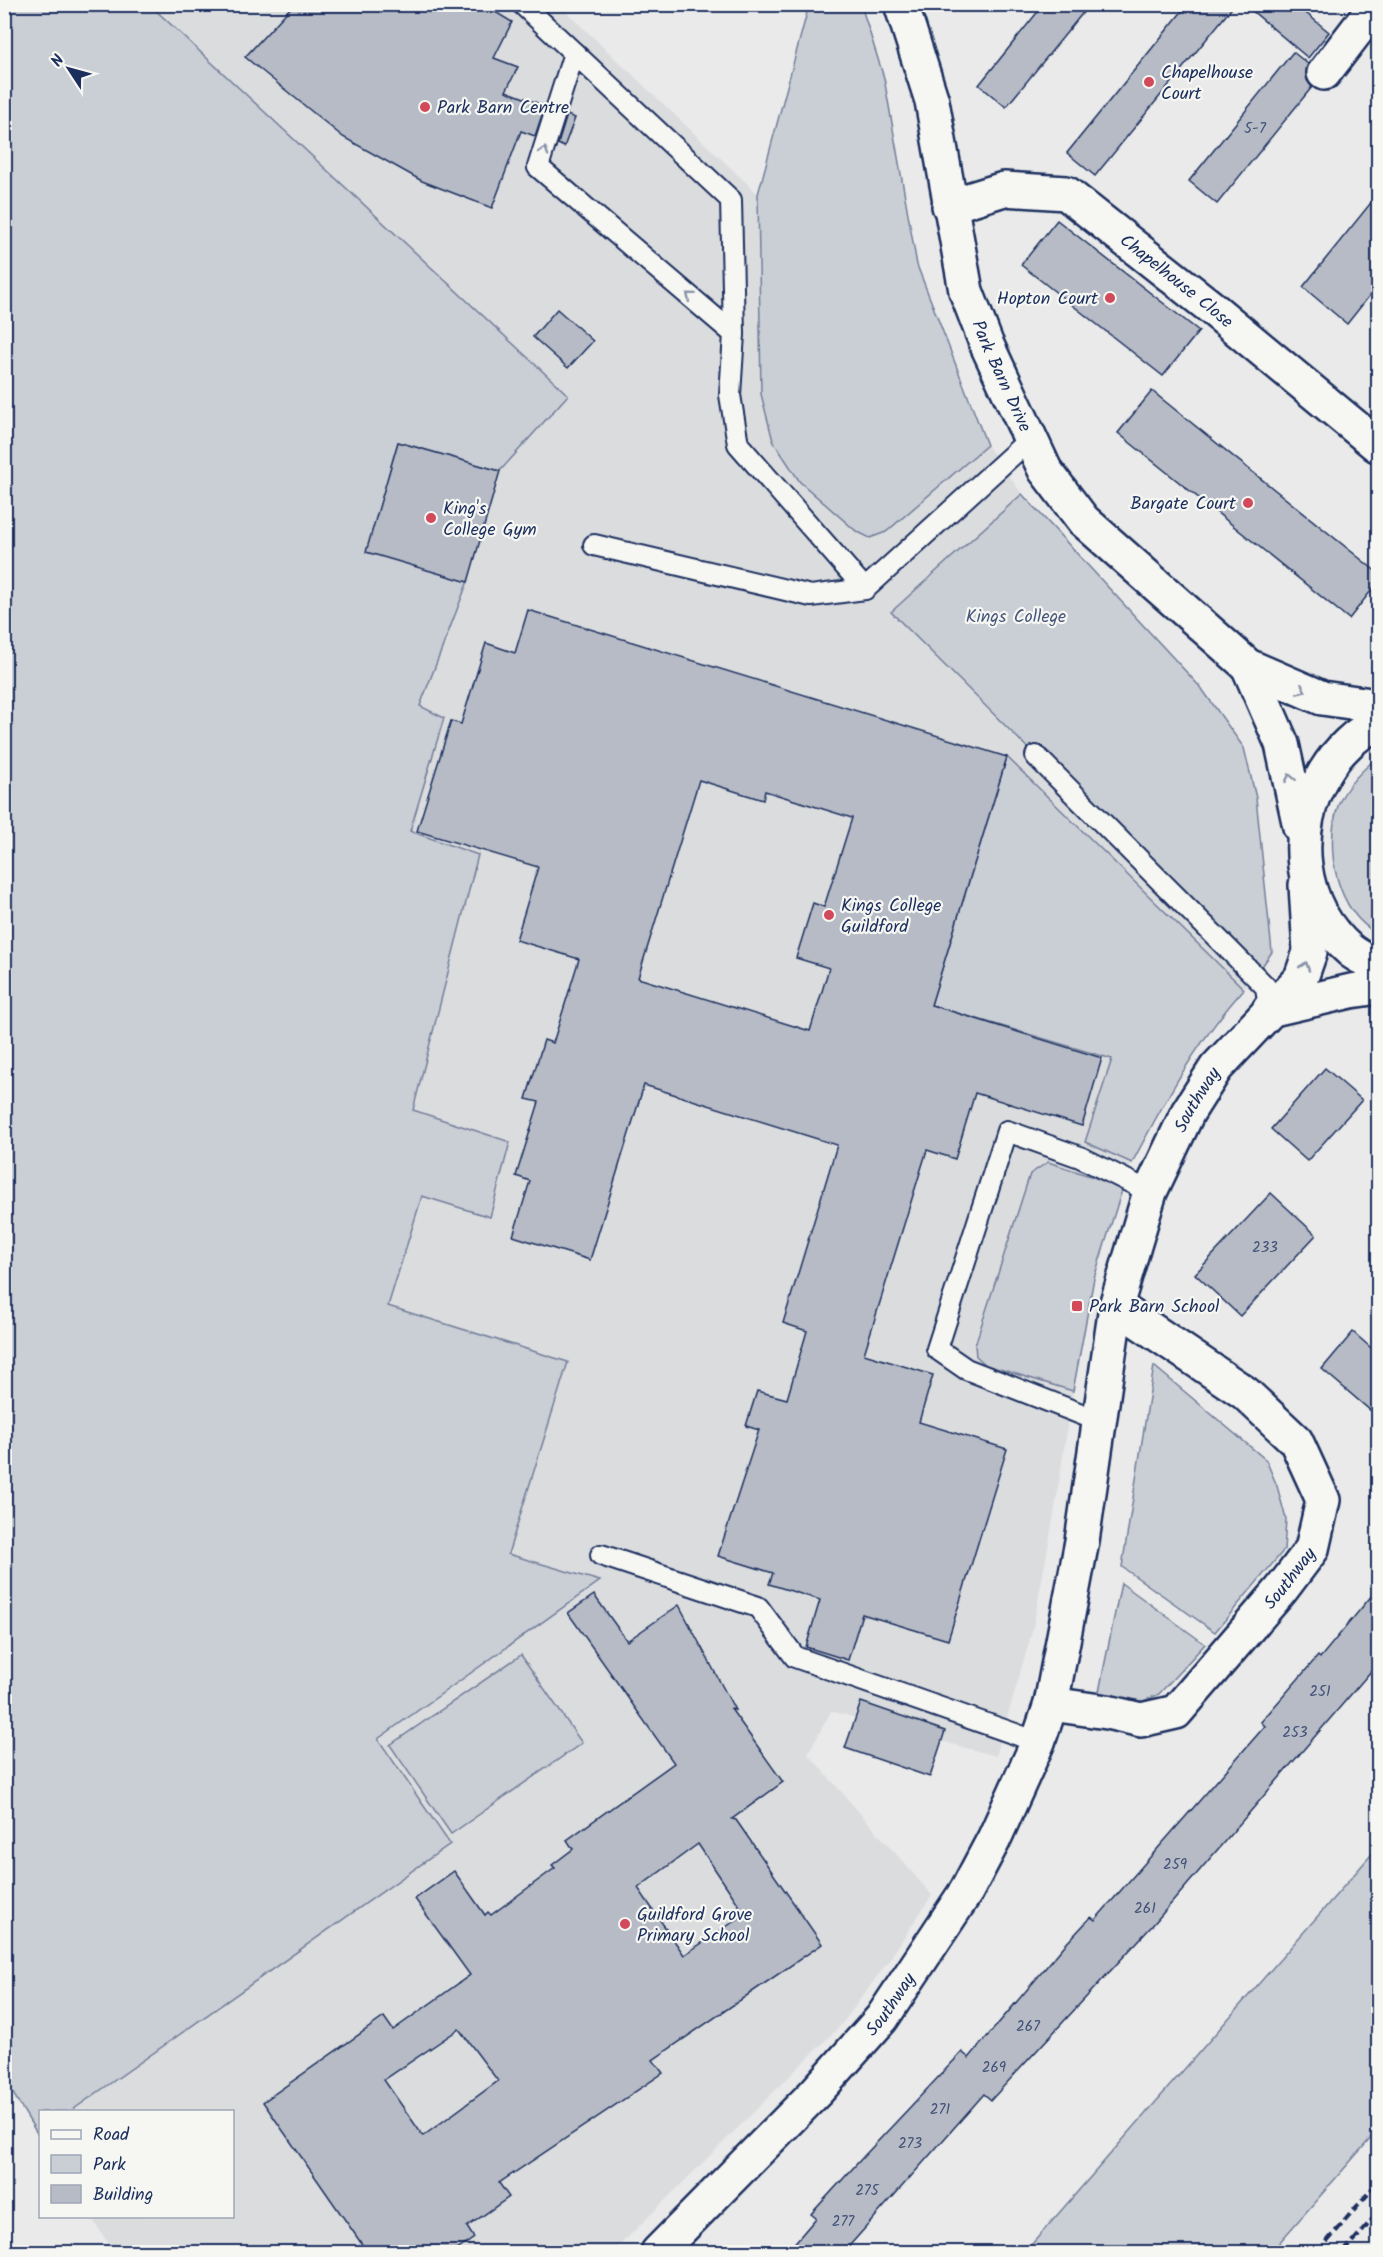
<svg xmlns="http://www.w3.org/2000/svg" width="1383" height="2257" font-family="Kalam,sans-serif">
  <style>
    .built { fill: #dadcde }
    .green { fill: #caced5; stroke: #727e9a; stroke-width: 1.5 }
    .building { fill: #b6bbc6; stroke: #1b2f5e; stroke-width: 1.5; fill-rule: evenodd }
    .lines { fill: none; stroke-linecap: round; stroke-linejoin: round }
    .service-casing { stroke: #1b2f5e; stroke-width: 24 }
    .minor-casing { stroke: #1b2f5e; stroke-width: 38 }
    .tertiary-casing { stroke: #1b2f5e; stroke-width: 38 }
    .service { stroke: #f6f6f2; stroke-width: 20 }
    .minor { stroke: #f6f6f2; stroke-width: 33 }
    .tertiary { stroke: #f6f6f2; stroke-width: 33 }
    .rail { stroke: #1b2f5e; stroke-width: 4.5; stroke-dasharray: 9 4.5; stroke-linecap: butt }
    .oneway { stroke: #8892a8 }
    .poi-dot { fill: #d1495b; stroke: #f6f6f2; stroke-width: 2 }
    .labels { text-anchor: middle; stroke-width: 4.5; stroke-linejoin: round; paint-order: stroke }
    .number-label { font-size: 15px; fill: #425278 }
    .poi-label { font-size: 18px; fill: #1b2f5e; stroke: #f6f6f2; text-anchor: start }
    .street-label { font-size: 18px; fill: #1b2f5e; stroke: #f6f6f2 }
    .park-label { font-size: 18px; fill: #47577c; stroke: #f6f6f2 }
  </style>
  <rect width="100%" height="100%" fill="#e9eae9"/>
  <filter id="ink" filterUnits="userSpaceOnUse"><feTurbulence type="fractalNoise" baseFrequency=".0167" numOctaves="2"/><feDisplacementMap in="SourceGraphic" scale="12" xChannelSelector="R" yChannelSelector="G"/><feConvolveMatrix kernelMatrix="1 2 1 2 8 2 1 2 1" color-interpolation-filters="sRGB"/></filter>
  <g filter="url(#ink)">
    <!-- built -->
    <path class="built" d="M150 5H559L758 194 761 394 870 538 886 532 987 445 1022 494 891 611 1256 975 1213 1023 1173 1085 1132 1163 1118 1198 1094 1278 1082 1331 1054 1515 1032 1632 996 1756 831 1711 808 1754 932 1895 887 1963 841 2025 613 2252H114L91 2217 232 2216V2112H71L450 1844 378 1740 600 1581 508 1554 567 1362 388 1306 422 1195 413 1110 478 855 410 831 444 719 420 706 468 582 366 552 398 442 500 471 568 395Z"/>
    <!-- green -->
    <g class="green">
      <path d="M5 5H150L568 395 500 471 398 442 367 552 468 581 420 706 444 718 410 831 478 855 413 1110 510 1142 490 1217 422 1196 388 1306 568 1362 508 1554 600 1581 378 1739 450 1844 71 2111 40 2112V2133L38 2135 5 2080Z"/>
      <path d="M809 5H861L884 78 917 265 987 445 886 532 870 538 856 531 800 482 773 441 761 394 758 194Z"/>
      <path d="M1022 494 1202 689 1244 748 1256 798 1272 952 1256 975 891 612Z"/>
      <path d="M1007 757 1244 989C1197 1041 1165 1100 1132 1163L1085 1142 1112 1059 931 1005Z"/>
      <path d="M1378 757V934C1336 911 1324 849 1338 806 1345 786 1362 770 1378 757Z"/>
      <path d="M1048 1162 1123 1187 1094 1278 1073 1391 986 1365 976 1356 975 1345 1030 1174Z"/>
      <path d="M1154 1366 1266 1460 1277 1486 1286 1519 1284 1550 1215 1632 1122 1567Z"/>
      <path d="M1121 1583 1205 1644 1159 1694 1138 1704 1098 1697Z"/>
      <path d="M521 1655 582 1743 451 1834 390 1745Z"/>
      <path d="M1378 1847V2130L1271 2252H1025Z"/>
    </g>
    <!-- building -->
    <g class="building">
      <path d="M294 4H482L512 22 494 58 518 67 506 91 545 106 535 136 521 131 492 208 422 181 343 137 245 57Z"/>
      <path d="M1044 4H1090L1006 107 979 85Z"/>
      <path d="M1188 4H1235L1095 176 1067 153Z"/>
      <path d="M1244 4H1295L1329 32 1308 58Z"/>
      <path d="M1293 52 1308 64 1307 80 1312 87 1217 204 1189 181Z"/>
      <path d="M567 115 575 118 564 147 558 144Z"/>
      <path d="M1378 194V285L1347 324 1303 287Z"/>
      <path d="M1057 220 1199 331 1163 376 1021 265Z"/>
      <path d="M557 309 593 341 568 368 533 337Z"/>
      <path d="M1152 391 1378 573V582L1349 619 1118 433Z"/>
      <path d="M398 442 500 471 468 582 366 552Z"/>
      <path d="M528 610 1007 757 931 1005 1102 1058 1082 1126 975 1093 955 1159 927 1150 864 1354 933 1375 919 1422 1007 1449 948 1640 862 1614 848 1660 806 1647 820 1600 769 1584 773 1573 718 1556 759 1430 746 1426 757 1391 787 1399 807 1331 783 1323 837 1145 644 1085 590 1260 513 1236 530 1181 516 1176 539 1102 526 1099 544 1040 553 1043 579 959 516 940 538 867 417 831 451 721 461 724 486 643 515 653ZM699 780 763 800 765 791 852 818 824 907 813 903 796 958 829 968 810 1031 638 978Z"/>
      <path d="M1325 1068 1362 1100 1307 1161 1271 1129Z"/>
      <path d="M1271 1193 1316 1235 1240 1316 1195 1274Z"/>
      <path d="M1353 1332 1378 1354V1417L1322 1369Z"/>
      <path d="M1378 1588V1663L1151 1927 991 2100 984 2094 843 2253H786L816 2218 811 2214 864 2156 962 2052 969 2058 1064 1946 1091 1917 1095 1920 1265 1726 1261 1722 1318 1656 1320 1658Z"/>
      <path d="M594 1595 627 1641 679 1605 735 1710 731 1709 783 1782 732 1819 736 1820 822 1944 653 2060 663 2073 499 2183 509 2197 467 2227 474 2238 453 2253H368L263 2102 384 2017 393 2030 470 1975 415 1899 454 1871 485 1915 488 1912 491 1915 555 1868 552 1865 573 1849 567 1840 674 1763 568 1613ZM698 1844 745 1914 684 1955 638 1888ZM459 2029 498 2081 423 2136 384 2080Z"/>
      <path d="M861 1702 945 1731 930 1777 845 1748Z"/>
    </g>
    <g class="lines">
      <!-- service casing -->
      <g class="service-casing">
        <g id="service">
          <path d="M522 4 731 200 734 334 730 395 738 444 865 589 1030 439"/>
          <path d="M574 53 538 167 734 334"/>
          <path d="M594 545 811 596 865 589"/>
          <path d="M1036 756 1266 987 1269 1010"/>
          <path d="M1099 1421 966 1369 937 1349 1007 1131 1080 1157 1150 1192"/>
          <path d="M601 1555 758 1607 795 1657 1038 1742"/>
        </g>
      </g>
      <!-- minor casing -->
      <g class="minor-casing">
        <g id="minor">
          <path d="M1324 73 1377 4"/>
          <path id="s1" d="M949 206 1004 189 1066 193 1208 305 1377 445"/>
          <path d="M1269 1010 1351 991 1378 987"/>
          <path id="s2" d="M1051 1704 1107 1712 1141 1720 1176 1712 1281 1590 1312 1549 1323 1500 1296 1441 1245 1393 1116 1306"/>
          <path id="s3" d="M658 2252 816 2092 882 2018 967 1890 994 1839 1038 1742 1051 1704 1082 1541 1116 1306 1150 1192 1188 1112 1216 1068 1301 978 1310 952 1306 885"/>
        </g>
      </g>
      <!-- tertiary casing -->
      <g class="tertiary-casing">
        <g id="tertiary">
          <path id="s4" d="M901 4 932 101 966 291 986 343 1045 470 1083 520 1248 666 1322 698 1378 706"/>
          <path d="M1248 666 1282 744 1300 827"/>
          <path d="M1378 723C1357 732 1337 752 1325 772 1290 829 1298 906 1351 951 1359 957 1370 962 1378 968"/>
        </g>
      </g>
      <!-- service -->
      <use href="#service" class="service"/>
      <!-- minor -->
      <use href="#minor" class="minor"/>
      <!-- tertiary -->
      <use href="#tertiary" class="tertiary"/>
      <!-- rail -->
      <g class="rail">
        <path d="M1318 2252 1378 2182"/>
        <path d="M1344 2252 1378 2213"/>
      </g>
    </g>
    <!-- one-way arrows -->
    <defs><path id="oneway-chevron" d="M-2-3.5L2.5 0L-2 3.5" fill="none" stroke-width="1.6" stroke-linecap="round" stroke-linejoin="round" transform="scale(1.5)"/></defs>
    <g class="oneway">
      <use href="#oneway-chevron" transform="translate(544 151) rotate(-73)"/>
      <use href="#oneway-chevron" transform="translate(690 296) rotate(-140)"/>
      <use href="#oneway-chevron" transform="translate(1302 690) rotate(23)"/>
      <use href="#oneway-chevron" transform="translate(1290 778) rotate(-102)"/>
      <use href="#oneway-chevron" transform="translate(1305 966) rotate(-71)"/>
    </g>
  </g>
  <!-- markers -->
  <g class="poi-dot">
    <circle cx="1149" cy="82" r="6"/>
    <circle cx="425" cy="107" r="6"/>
    <circle cx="1110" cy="298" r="6"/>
    <circle cx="1248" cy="503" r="6"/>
    <circle cx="431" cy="518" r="6"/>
    <circle cx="829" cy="915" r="6"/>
    <rect x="1071" y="1300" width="12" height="12" rx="3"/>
    <circle cx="625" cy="1924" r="6"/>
  </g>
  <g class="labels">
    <!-- number labels -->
    <g class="number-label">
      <text x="1255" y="133">5-7</text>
      <text x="1265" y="1252">233</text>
      <text x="1320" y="1696">251</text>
      <text x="1295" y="1737">253</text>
      <text x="1175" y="1869">259</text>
      <text x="1145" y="1913">261</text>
      <text x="1028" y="2031">267</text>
      <text x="994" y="2072">269</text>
      <text x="940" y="2114">271</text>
      <text x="910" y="2148">273</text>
      <text x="867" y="2195">275</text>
      <text x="843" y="2226">277</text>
    </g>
    <!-- poi labels -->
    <g class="poi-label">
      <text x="1161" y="78">Chapelhouse<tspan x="1161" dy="21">Court</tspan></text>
      <text x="437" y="113">Park Barn Centre</text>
      <text x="1098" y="304" text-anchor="end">Hopton Court</text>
      <text x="1236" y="509" text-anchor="end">Bargate Court</text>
      <text x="443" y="514">King's<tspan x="443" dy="21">College Gym</tspan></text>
      <text x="841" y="911">Kings College<tspan x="841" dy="21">Guildford</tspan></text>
      <text x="1089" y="1312">Park Barn School</text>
      <text x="637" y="1920">Guildford Grove<tspan x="637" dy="21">Primary School</tspan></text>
    </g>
    <!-- street labels -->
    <g class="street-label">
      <text dy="6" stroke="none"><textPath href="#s1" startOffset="261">Chapelhouse Close</textPath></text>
      <text dy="6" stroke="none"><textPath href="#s4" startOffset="387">Park Barn Drive</textPath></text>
      <text dy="6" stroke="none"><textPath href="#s3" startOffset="1308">Southway</textPath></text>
      <text dy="6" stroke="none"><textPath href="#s2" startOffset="303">Southway</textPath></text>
      <text dy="6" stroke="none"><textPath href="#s3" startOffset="340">Southway</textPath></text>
    </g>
    <!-- park labels -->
    <g class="park-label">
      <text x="1016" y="622">Kings College</text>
    </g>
  </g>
  <!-- margin -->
  <rect width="1383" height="2257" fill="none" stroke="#f6f6f2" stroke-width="24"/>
  <rect x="12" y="12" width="1359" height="2233" fill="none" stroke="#1b2f5e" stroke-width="2" filter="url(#ink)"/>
  <!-- legend -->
  <rect x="39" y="2110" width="195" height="108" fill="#f6f6f2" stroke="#9ea6b7" stroke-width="1.5"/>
  <rect x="51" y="2130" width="30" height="9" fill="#f6f6f2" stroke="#9ea6b7" stroke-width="1.5"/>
  <text x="93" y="2140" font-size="18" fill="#1b2f5e">Road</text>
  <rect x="51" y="2155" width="30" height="18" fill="#caced5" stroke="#9ea6b7" stroke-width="1.5"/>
  <text x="93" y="2170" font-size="18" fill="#1b2f5e">Park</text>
  <rect x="51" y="2185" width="30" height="18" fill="#b6bbc6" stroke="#9ea6b7" stroke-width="1.5"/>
  <text x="93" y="2200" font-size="18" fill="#1b2f5e">Building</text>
  <!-- north arrow -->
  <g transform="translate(69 69) rotate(306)" stroke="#f6f6f2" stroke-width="4.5" paint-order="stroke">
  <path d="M0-4.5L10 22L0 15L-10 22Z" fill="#1b2f5e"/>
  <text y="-9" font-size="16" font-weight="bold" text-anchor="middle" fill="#1b2f5e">N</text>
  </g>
</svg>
